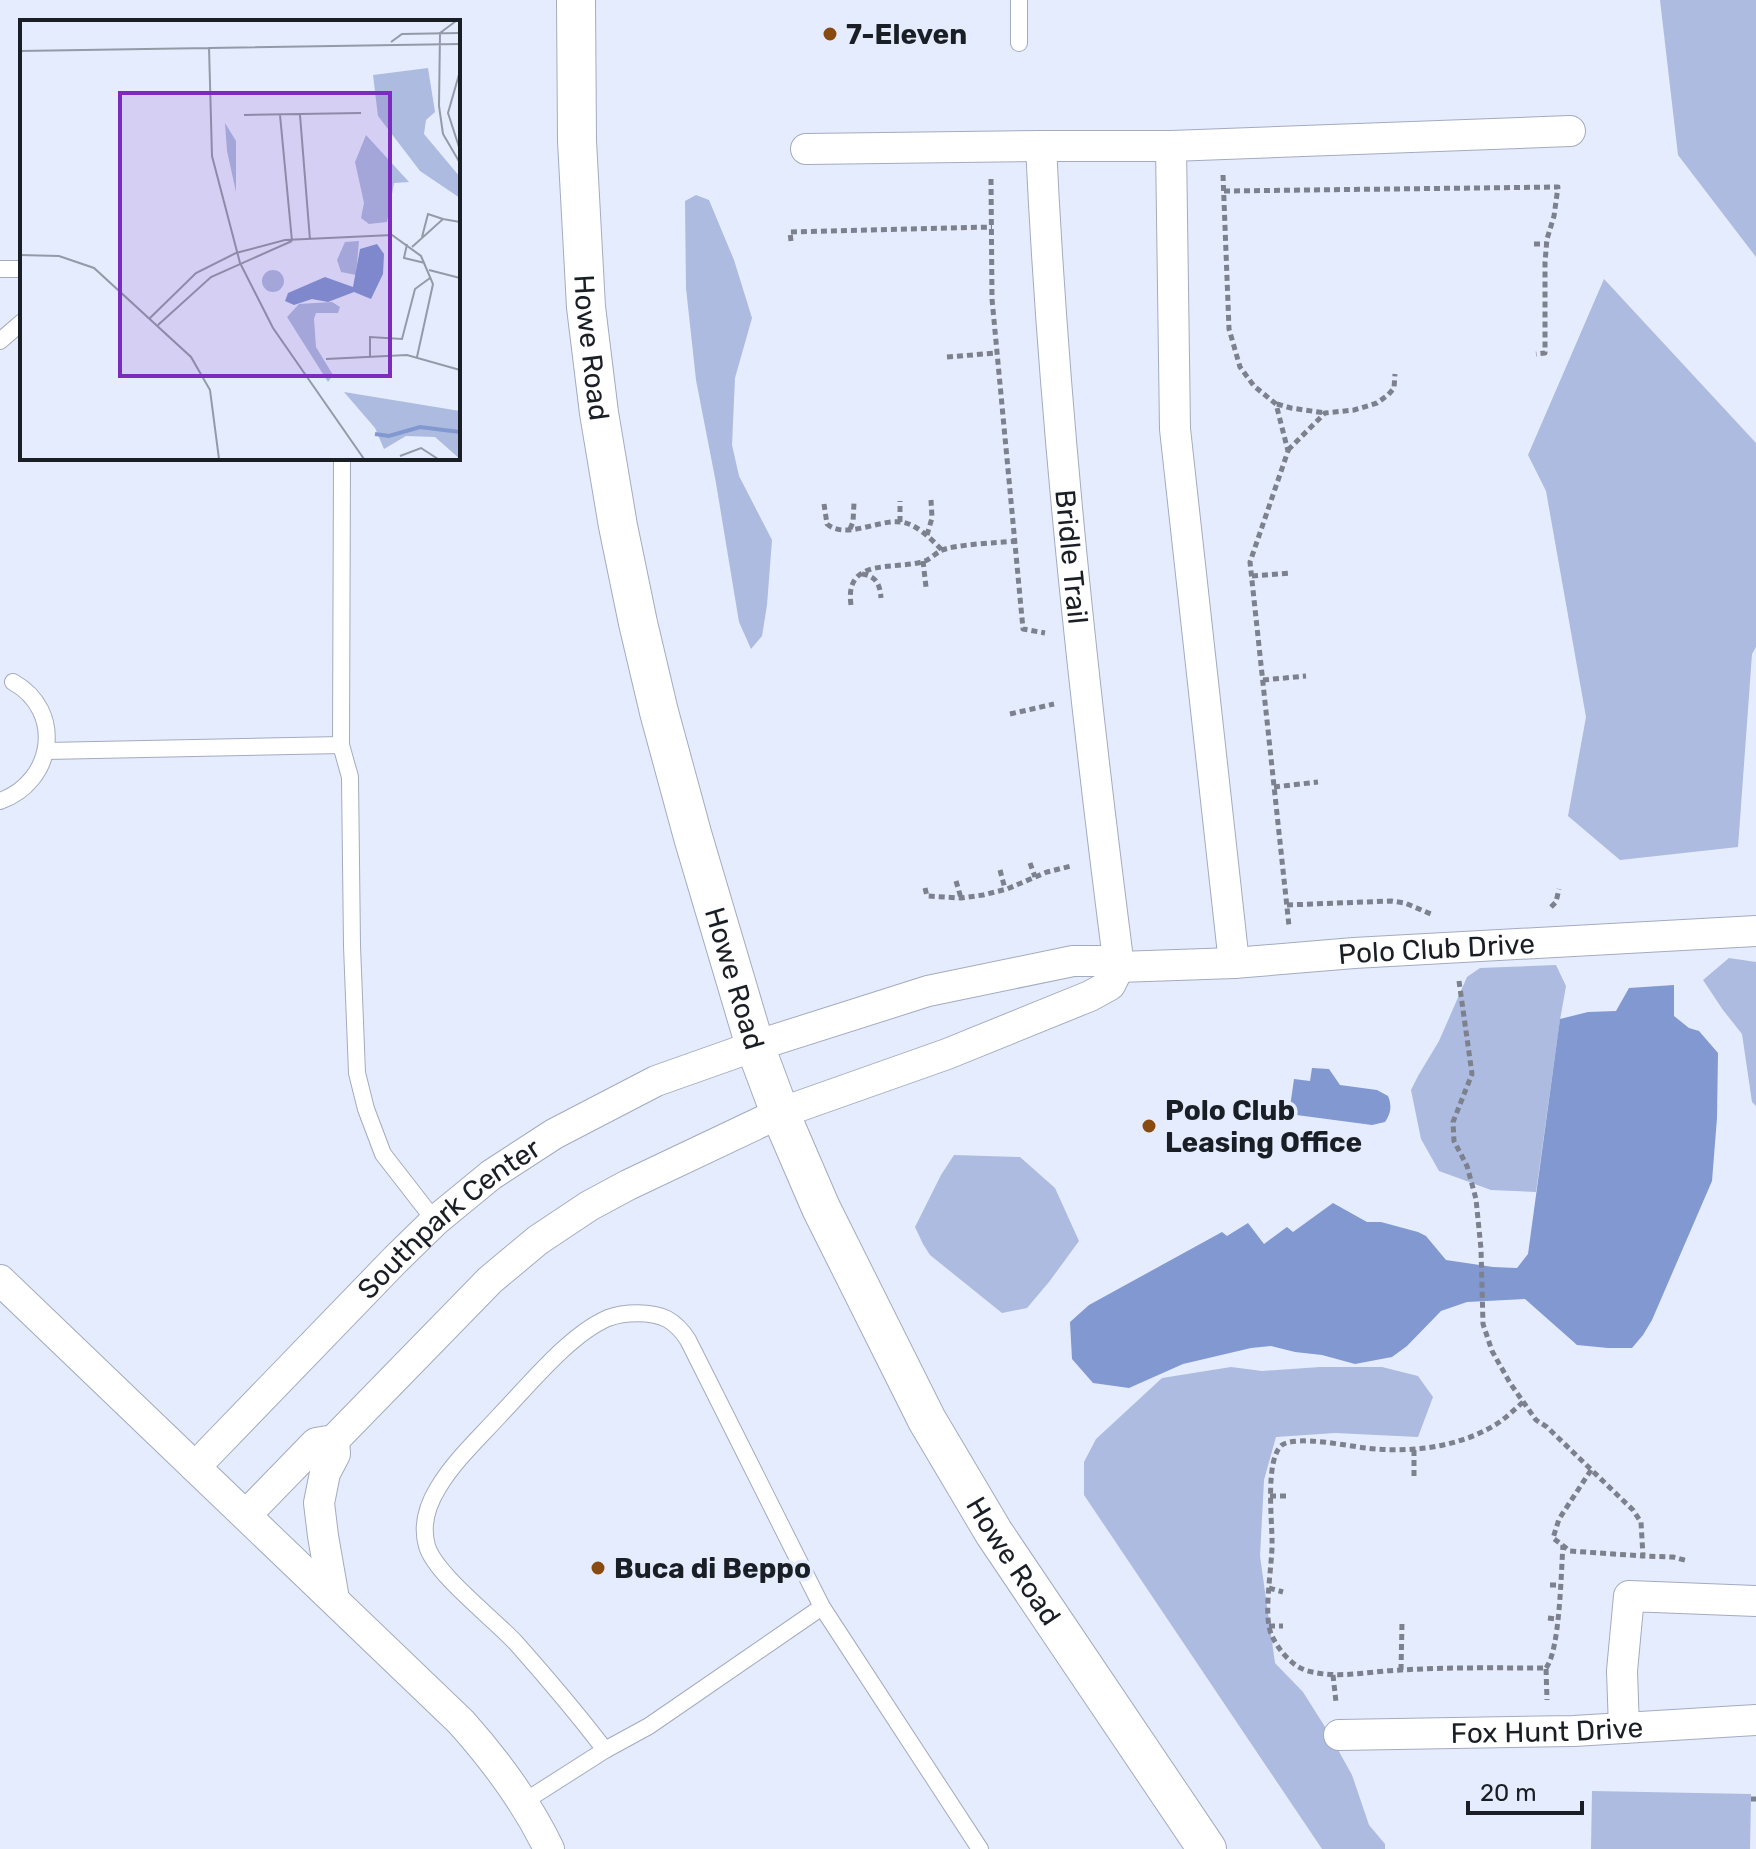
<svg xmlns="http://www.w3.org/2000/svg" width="1756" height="1849" font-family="Rubik,sans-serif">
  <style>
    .green { fill: #acbbdf }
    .water { fill: #8298d0 }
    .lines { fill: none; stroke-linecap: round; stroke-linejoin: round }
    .service-casing { stroke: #a3abbf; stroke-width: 18 }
    .minor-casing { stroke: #a3abbf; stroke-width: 32 }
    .tertiary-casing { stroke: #a3abbf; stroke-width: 40 }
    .path { stroke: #7c818d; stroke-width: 5; stroke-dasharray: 6 4; stroke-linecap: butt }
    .service { stroke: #fff; stroke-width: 16 }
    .minor { stroke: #fff; stroke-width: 30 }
    .tertiary { stroke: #fff; stroke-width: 38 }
    .poi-dot { fill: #894a0f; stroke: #e5ecfd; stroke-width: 3 }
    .labels { text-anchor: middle; stroke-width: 7; stroke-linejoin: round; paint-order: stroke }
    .poi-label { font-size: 28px; font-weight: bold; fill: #1a1e25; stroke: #e5ecfd; text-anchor: start }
    .street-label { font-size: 28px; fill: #1a1e25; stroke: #e5ecfd }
    .inset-river { fill: none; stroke: #8298d0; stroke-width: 4 }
    .inset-road { fill: none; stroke: #949aa7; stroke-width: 2 }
    .view { fill: #7b2cbf; fill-opacity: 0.15; stroke: #7b2cbf; stroke-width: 4 }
    .inset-edge { fill: none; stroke: #1a1e25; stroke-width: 4 }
  </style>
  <rect width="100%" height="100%" fill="#e5ecfd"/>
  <!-- green -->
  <g class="green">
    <path d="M1660 0H1756V257L1678 155Z"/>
    <path d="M696 195 709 200 734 260 752 318 735 378 732 445 739 476 772 540 767 605 762 636 751 649 739 622 716 483 696 380 686 288 685 201Z"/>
    <path d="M1604 279 1756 443V647L1752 654 1738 847 1620 860 1568 816 1586 717 1546 491 1528 455Z"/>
    <path d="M1729 958 1756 962V1106L1752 1102 1742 1034 1723 1010 1703 980Z"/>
    <path d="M1556 965 1566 986 1560 1020 1536 1192 1491 1190 1439 1171 1421 1139 1411 1090 1418 1076 1439 1041 1467 977 1480 968Z"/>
    <path d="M954 1155 1020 1157 1055 1188 1079 1241 1049 1282 1027 1308 1002 1313 930 1255 923 1244 915 1227 941 1175Z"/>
    <path d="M1231 1367 1262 1371 1320 1367H1382L1418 1376 1433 1397 1418 1437 1335 1433 1276 1437 1264 1480 1260 1556 1275 1663 1303 1692 1327 1730 1352 1775 1369 1825 1385 1844V1849H1322L1084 1495V1462L1096 1439 1162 1378Z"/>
    <path d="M1592 1791 1751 1794 1750 1849H1591Z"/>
  </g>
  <!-- water -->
  <g class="water">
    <path d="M1674 985V1016L1689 1028 1699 1031 1718 1053 1717 1118 1712 1181 1652 1320 1643 1335 1632 1348H1608L1577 1345 1525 1299 1467 1302 1441 1311 1407 1346 1392 1357 1355 1364 1322 1355 1295 1352 1271 1346 1251 1348 1183 1364 1129 1388 1093 1383 1072 1359 1070 1322 1089 1305 1222 1232 1227 1236 1248 1223 1264 1244 1287 1227 1293 1232 1333 1203 1367 1222H1381L1418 1232 1426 1236 1446 1260 1493 1267 1517 1268 1528 1254 1560 1019 1588 1012 1616 1011 1629 988Z"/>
    <path d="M1312 1068 1329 1069 1340 1085 1377 1090 1388 1096C1392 1106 1391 1113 1385 1122L1372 1125 1289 1114 1294 1079 1310 1081Z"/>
  </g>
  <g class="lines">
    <!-- service casing -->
    <g class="service-casing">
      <g id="service">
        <path d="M1019 0V43"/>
        <path d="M0 269H22"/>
        <path d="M0 341 22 322"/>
        <path d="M342 458 341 745 350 777 352 946 357 1073 366 1109 383 1154 435 1221"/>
        <path d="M46 751 341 745"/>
        <path d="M0 801C54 782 65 711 13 682"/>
        <path d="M605 1750C577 1713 547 1678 516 1643 494 1619 435 1574 427 1546 421 1525 427 1506 438 1488 454 1461 479 1438 500 1415 529 1385 570 1334 608 1318 624 1312 651 1311 667 1319 676 1324 683 1332 688 1340L822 1607 980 1849"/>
        <path d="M522 1803 605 1750 649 1726 822 1607"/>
      </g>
    </g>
    <!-- minor casing -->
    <g class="minor-casing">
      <g id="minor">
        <path id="s1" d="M1041 146C1054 420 1084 695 1119 967"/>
        <path d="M1171 146 1175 429 1234 963"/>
        <path d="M806 149 1041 146H1171L1570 131"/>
        <path d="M0 1280 461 1722C495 1760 527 1803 549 1849"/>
        <path d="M334 1440 335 1454 325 1473 319 1503 323 1536 334 1599"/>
        <path id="s2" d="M195 1467 396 1259 435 1221 491 1175 554 1134 656 1081 755 1046 928 991 1073 961H1100L1119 967 1234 963 1354 953 1756 931"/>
        <path d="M246 1515 316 1443 334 1440 490 1280 538 1240 589 1206 628 1185 780 1113 947 1054 1090 996 1110 985 1119 967"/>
        <path d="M1624 1728 1622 1671 1629 1596 1756 1601"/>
        <path id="s3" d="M1339 1735 1574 1731 1756 1720"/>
      </g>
    </g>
    <!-- tertiary casing -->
    <g class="tertiary-casing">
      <g id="tertiary">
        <path id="s4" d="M576 0 577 141 586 307 599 413 618 526 638 623 659 712 693 837 755 1046 780 1113 821 1208 927 1420 994 1533 1207 1849"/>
      </g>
    </g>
    <!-- path -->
    <g class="path">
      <path d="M1223 175 1229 329 1240 367 1254 386 1276 404 1288 451 1250 562 1289 926"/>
      <path d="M991 179 992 299 1023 629 1045 633"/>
      <path d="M1224 191 1558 187 1554 216 1547 239 1545 262V353L1536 354"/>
      <path d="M791 241 790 232 992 227"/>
      <path d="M1534 244H1547"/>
      <path d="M947 357 996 353"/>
      <path d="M1277 404 1291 408 1325 413"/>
      <path d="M1288 450 1325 413 1354 410 1377 403 1388 395 1394 388 1395 374"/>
      <path d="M824 504 827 524C845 540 879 519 901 522 917 524 931 539 942 550"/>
      <path d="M900 522V501"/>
      <path d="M850 529 853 522 854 503"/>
      <path d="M927 535 932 518 931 500"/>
      <path d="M923 561 926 587"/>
      <path d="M862 574C876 576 880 584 881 598"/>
      <path d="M1252 576 1291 573"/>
      <path d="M851 605C844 556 895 571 925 561 930 559 935 554 940 551 954 544 998 543 1015 541"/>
      <path d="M1263 680 1306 676"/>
      <path d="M1010 714 1054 704"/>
      <path d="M1274 787 1318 782"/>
      <path d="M1030 863 1035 877"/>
      <path d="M1000 870 1005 889"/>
      <path d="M956 881 961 898"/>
      <path d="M925 888 927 896 961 898 983 895 1007 889 1047 872 1071 866"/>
      <path d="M1287 905 1391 901 1405 903 1431 914"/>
      <path d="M1551 907 1556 902 1559 889"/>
      <path d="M1459 981 1472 1074 1453 1122 1454 1141 1467 1166 1476 1199 1481 1249 1483 1324 1492 1351 1510 1383 1536 1420 1547 1427 1633 1510 1641 1522 1643 1556 1673 1557 1688 1561"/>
      <path d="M1523 1402C1514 1410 1505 1419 1495 1425 1457 1448 1409 1453 1366 1448 1348 1446 1297 1435 1282 1445 1265 1459 1272 1519 1272 1540 1273 1564 1262 1616 1272 1636 1278 1649 1291 1665 1305 1670 1336 1680 1369 1671 1401 1670 1449 1667 1498 1668 1546 1668L1547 1700"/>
      <path d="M1414 1450V1479"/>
      <path d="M1591 1470 1559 1519 1553 1538 1570 1551 1643 1556"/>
      <path d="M1270 1496H1289"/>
      <path d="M1550 1585H1560"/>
      <path d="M1269 1588 1283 1592"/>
      <path d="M1548 1618 1557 1619"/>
      <path d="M1269 1626H1283"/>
      <path d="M1546 1668C1560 1650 1561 1572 1563 1545"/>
      <path d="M1401 1670 1402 1622"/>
      <path d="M1333 1675 1336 1702"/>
      <path d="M1751 1799H1756"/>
    </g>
    <!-- service -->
    <use href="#service" class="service"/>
    <!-- minor -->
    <use href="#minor" class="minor"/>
    <!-- tertiary -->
    <use href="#tertiary" class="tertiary"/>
  </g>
  <!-- markers -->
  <g class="poi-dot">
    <circle cx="830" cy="34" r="8"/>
    <circle cx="1149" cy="1126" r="8"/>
    <circle cx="598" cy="1568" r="8"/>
  </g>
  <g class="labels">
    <!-- poi labels -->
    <g class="poi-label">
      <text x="846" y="44">7-Eleven</text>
      <text x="1165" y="1120">Polo Club<tspan x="1165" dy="32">Leasing Office</tspan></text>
      <text x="614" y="1578">Buca di Beppo</text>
    </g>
    <!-- street labels -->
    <g class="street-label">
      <text dy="10" stroke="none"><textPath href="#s4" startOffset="348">Howe Road</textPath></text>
      <text dy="10" stroke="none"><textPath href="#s1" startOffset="412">Bridle Trail</textPath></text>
      <text dy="10" stroke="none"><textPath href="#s2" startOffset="1406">Polo Club Drive</textPath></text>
      <text dy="10" stroke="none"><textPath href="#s4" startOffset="996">Howe Road</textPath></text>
      <text dy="10" stroke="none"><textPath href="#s2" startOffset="356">Southpark Center</textPath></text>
      <text dy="10" stroke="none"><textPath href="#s4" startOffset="1644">Howe Road</textPath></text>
      <text dy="10" stroke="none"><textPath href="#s3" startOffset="208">Fox Hunt Drive</textPath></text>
    </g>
  </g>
  <!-- overview -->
  <g transform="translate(20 20)">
    <rect width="440" height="440" fill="#e5ecfd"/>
    <path d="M408 48 415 92 406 100 404 114 440 157V178L400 151 358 96 353 55ZM205 103 216 121V172L207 131ZM346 115 389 162 374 163 367 202 349 204 341 198 344 183 335 142ZM339 221 336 255 321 252 317 240 325 222ZM242 261a11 11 0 1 1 22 0a11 11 0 1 1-22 0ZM312 282 320 287 318 293H296L294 299 296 327 313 355 308 362 267 297 279 284ZM324 372 440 391V439L415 417 386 416 364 429 355 408Z" fill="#acbbdf"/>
    <path d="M357 224 364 234 363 254 351 279 334 272 308 282 292 279 274 285 265 281 268 273 305 257 333 267 340 229Z" fill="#8298d0"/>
    <path class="inset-river" d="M355 414 369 416 400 407 440 412"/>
    <path class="inset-road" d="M436 1 420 13 419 86 423 114 440 143M371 22 382 14 440 13M189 27 192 136 220 243 253 308 344 439M0 31 440 24M440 51 428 93 440 130M224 95 341 93M260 95 272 221M280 95 290 220M402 217 408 194 423 199M387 224 384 238 405 243M392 227 423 199 440 202M0 235 39 236 74 248 171 337 190 370 199 439M409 250 440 258M130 298 176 253 216 233 265 220 372 215 401 236 413 264 397 337M138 305 191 257 272 221M350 337V317L382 319 395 269 410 258M306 339 387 335 440 350M380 436 401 428 418 439"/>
    <path class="view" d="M100 73H370V356H100Z"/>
    <rect width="440" height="440" class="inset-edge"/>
  </g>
  <!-- scale -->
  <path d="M1468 1801v12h114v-12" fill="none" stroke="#1a1e25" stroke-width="4"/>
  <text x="1480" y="1801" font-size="24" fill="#1a1e25" stroke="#e5ecfd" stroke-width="6" paint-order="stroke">20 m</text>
</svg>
